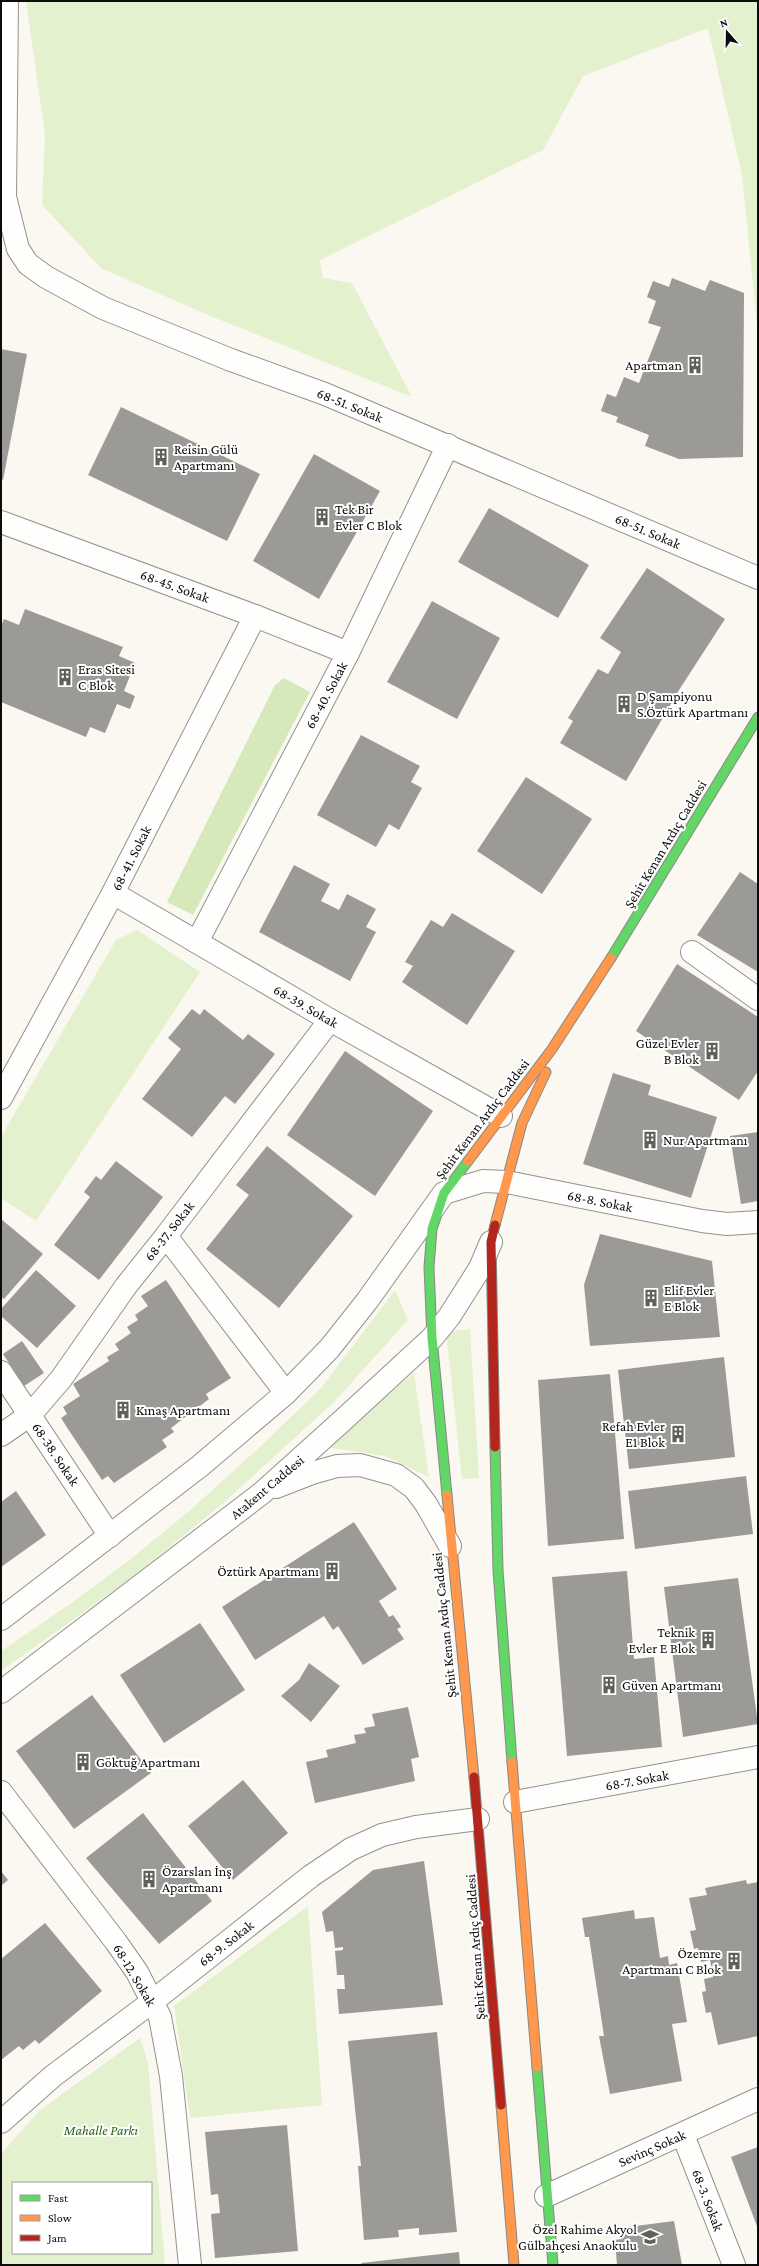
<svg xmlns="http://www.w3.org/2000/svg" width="759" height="2266" font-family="'Crimson Pro',serif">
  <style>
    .green { fill: #e4f1ce; fill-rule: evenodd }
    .forest { fill: #d5e9bb }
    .building { fill: #9c9a96 }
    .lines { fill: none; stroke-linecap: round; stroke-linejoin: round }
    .street-casing { stroke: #93928f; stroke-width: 24 }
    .fast-casing { stroke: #8a8985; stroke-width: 11 }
    .slow-casing { stroke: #8a8985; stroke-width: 11 }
    .jam-casing { stroke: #8a8985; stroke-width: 11 }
    .street { stroke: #fefefd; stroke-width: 22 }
    .fast { stroke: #63d668; stroke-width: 9 }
    .slow { stroke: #ff974d; stroke-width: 9 }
    .jam { stroke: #b3261e; stroke-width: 9 }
    .labels { text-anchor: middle; stroke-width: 4; stroke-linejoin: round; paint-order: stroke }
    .poi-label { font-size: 14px; fill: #0c0c0c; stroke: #fff; text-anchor: start }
    .street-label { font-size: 14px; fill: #0c0c0c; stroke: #fff }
    .park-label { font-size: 14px; font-style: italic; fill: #2c6718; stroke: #fff }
  </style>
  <rect width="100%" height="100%" fill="#faf8f0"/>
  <!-- green -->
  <g class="green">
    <path d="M26 1H758V335L742 175 708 28 583 76 543 150 320 260 323 278 352 283 412 397 203 313 101 268 42 205 45 135Z"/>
    <path d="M137 930 200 972 36 1221 1 1198V1137L116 940Z"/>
    <path d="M395 1290 408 1320 335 1401 220 1506 127 1581 1 1671V1651L66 1607 128 1561 187 1513 261 1446 321 1388Z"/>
    <path d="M470 1329 479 1478 462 1479 446 1332Z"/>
    <path d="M414 1373 429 1477 385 1456 326 1447Z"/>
    <path d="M308 1906 322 2105 190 2118 174 2006Z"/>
    <path d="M140 2038 148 2063 165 2265H1V2154L39 2111ZM13 2183H151V2253H13Z"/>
  </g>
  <!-- forest -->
  <path class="forest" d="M284 678 310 692 193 915 167 902 275 685Z"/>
  <!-- building -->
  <g class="building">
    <path d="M672 278 705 291 710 280 744 293 743 457 679 459 645 446 649 435 616 422 618 417 601 411 607 394 616 397 624 377 639 383 661 327 648 323 656 301 647 297 653 281 669 287Z"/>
    <path d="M1 349 27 354 3 480 1 479Z"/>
    <path d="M121 407 260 474 227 541 88 475Z"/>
    <path d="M314 454 380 491 319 599 253 561Z"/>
    <path d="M489 508 589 565 558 618 458 562Z"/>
    <path d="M647 568 725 619 679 690 626 781 560 743 573 721 568 718 598 669 608 674 621 652 600 638Z"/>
    <path d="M432 601 500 638 457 719 387 682Z"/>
    <path d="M25 609 123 647 119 656 135 663 124 691 135 696 130 709 117 704 105 733 90 727 86 737 1 702V626L4 619 19 625Z"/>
    <path d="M361 735 420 766 411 782 422 788 399 830 389 824 376 847 317 815Z"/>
    <path d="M526 777 592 819 542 894 477 851Z"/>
    <path d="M294 865 330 884 321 901 339 910 347 894 376 909 366 927 376 932 350 981 259 932Z"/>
    <path d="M740 872 758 884V972L697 935Z"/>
    <path d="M452 913 515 951 467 1025 402 982 413 966 405 962 431 920 443 927Z"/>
    <path d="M677 964 758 1017V1071L739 1100 636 1031Z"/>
    <path d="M192 1009 200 1015 204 1009 243 1040 248 1034 275 1054 235 1104 225 1096 192 1137 142 1099 181 1049 168 1038Z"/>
    <path d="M345 1051 433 1111 375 1196 287 1135Z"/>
    <path d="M613 1073 651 1085 648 1095 717 1117 691 1198 583 1164Z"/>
    <path d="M758 1132V1201L741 1204 730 1136Z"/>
    <path d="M267 1146 353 1216 279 1308 206 1249 249 1195 236 1185Z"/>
    <path d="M116 1161 163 1197 99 1280 54 1245 90 1197 84 1192 96 1176 101 1180Z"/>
    <path d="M1 1219 43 1254 4 1299 1 1297Z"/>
    <path d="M600 1234 712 1261 720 1337 590 1346 584 1285Z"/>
    <path d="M36 1270 76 1306 37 1348 1 1316V1309Z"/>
    <path d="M166 1280 231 1378 206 1394 209 1399 171 1428 174 1432 162 1440 167 1447 114 1483 108 1476 102 1480 68 1429 61 1418 67 1414 63 1407 80 1396 73 1384 109 1361 107 1357 119 1350 115 1344 131 1333 127 1327 138 1320 135 1315 148 1306 141 1296Z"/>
    <path d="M22 1341 44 1373 24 1386 3 1354Z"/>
    <path d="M724 1357 735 1457 629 1469 618 1370Z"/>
    <path d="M610 1374 624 1539 548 1546 538 1380Z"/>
    <path d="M746 1476 753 1534 635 1549 628 1491Z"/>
    <path d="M16 1491 46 1535 1 1567V1502Z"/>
    <path d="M354 1522 397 1589 379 1601 389 1617 393 1615 398 1622 401 1627 397 1629 404 1639 363 1665 338 1626 333 1630 324 1616 255 1660 222 1607Z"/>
    <path d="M627 1571 634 1659 654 1657 662 1747 567 1756 552 1577Z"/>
    <path d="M738 1578 758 1724 683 1737 664 1587Z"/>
    <path d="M200 1623 245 1690 164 1743 120 1675Z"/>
    <path d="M309 1663 340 1686 311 1722 281 1696 299 1680Z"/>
    <path d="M92 1695 151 1773 74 1829 16 1751Z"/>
    <path d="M408 1707 419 1757 411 1759 415 1781 315 1803 306 1762 328 1757 326 1750 356 1743 354 1735 366 1733 364 1728 375 1726 372 1714Z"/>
    <path d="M243 1780 288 1833 233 1880 188 1826Z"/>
    <path d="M143 1813 212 1901 159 1944 86 1858Z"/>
    <path d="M424 1861 443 2005 339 2014 337 1989H345L344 1975H337L335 1951 343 1950V1947L335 1948 333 1931 326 1932 322 1912 373 1870Z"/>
    <path d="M1 1871 8 1880 1 1886Z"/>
    <path d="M746 1880 747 1884 758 1882V2036L718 2045 711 2012 706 2013 702 1992 706 1991 704 1979 713 1977 710 1960 701 1962 698 1948 694 1949 690 1931 696 1930 689 1898 707 1895 705 1888Z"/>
    <path d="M634 1910 635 1919 654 1917 660 1958 668 1956 669 1965 677 1963 687 2022 672 2024 682 2081 610 2094 599 2036H604L589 1937H585L582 1918Z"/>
    <path d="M45 1923 102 1991 39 2044 35 2040 23 2050 19 2046 1 2060V1959Z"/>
    <path d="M437 2032 457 2232 419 2235V2228L398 2230 399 2237 364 2240 358 2166H361L348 2041Z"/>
    <path d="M287 2125 298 2251 215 2258 211 2214 220 2213 218 2194 211 2195 205 2132Z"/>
    <path d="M758 2147V2229L731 2157Z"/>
    <path d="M674 2221 682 2265H617L615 2240 622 2239 620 2228Z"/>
    <path d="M459 2252 460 2265H362L361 2263Z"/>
  </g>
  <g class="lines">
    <!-- street casing -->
    <g class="street-casing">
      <g id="street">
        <path d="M7 1 5 197 18 249 28 264 46 277 103 308 231 360 325 394 758 578"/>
        <path d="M1 522 255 616 348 653"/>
        <path d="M113 893 330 1020 501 1116"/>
        <path d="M197 942 348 653 448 445"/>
        <path d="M692 952 758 999"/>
        <path d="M1 1098 113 893 255 616"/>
        <path d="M166 1236 286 1393"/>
        <path d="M1 1372 110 1536"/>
        <path d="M1 1435 30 1415 61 1379 126 1286 166 1236 330 1020"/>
        <path d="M276 1487 312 1473 337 1466 360 1465 396 1475 414 1488 426 1504 450 1546"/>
        <path d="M1 1619 200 1466 286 1393 329 1349 367 1301 444 1193 483 1181 507 1182 702 1221 727 1224 758 1222"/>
        <path d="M1 1692 262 1493 342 1421 432 1338 449 1317 480 1268 491 1242"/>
        <path d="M1 1792 116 1942 137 1972 160 2017 171 2076 190 2265"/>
        <path d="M515 1802 758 1757"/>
        <path d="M1 2122 53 2076 153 2001 311 1876 351 1849 382 1835 416 1827 478 1819"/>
        <path d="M683 2135 734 2265"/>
        <path d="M546 2196 758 2099"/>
      </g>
    </g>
    <!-- fast casing -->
    <g class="fast-casing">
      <g id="fast">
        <path d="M611 958 758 717"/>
        <path d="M495 1447 498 1570 512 1762"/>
        <path d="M447 1495 432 1338 429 1267 432 1229 444 1193 468 1161"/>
        <path d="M537 2067 553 2265"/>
      </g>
    </g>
    <!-- slow casing -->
    <g class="slow-casing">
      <g id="slow">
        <path d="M468 1161 552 1049 611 958"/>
        <path d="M495 1225 522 1123 546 1072"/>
        <path d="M447 1495 474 1777"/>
        <path d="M512 1762 537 2067"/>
        <path d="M501 2105 514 2265"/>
      </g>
    </g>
    <!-- jam casing -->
    <g class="jam-casing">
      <g id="jam">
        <path d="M495 1225 491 1242 495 1447"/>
        <path d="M474 1777 501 2105"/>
      </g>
    </g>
    <!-- street -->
    <use href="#street" class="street"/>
    <!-- fast -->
    <use href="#fast" class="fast"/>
    <!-- slow -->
    <use href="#slow" class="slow"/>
    <!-- jam -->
    <use href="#jam" class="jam"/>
  </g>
  <!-- icons -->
  <defs>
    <g id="building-bare" transform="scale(1.38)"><path d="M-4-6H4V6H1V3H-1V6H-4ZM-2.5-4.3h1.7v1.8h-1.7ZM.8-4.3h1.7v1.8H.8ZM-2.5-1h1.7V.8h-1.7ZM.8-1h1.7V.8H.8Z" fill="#5f5f5c" stroke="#fff" stroke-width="2.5" paint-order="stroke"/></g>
    <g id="school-bare" transform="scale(1.38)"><path d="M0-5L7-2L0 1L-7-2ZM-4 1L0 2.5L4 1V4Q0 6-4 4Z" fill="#5f5f5c" stroke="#fff" stroke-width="2.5" paint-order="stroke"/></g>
  </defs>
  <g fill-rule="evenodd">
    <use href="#building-bare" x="695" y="365"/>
    <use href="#building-bare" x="161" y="457"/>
    <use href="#building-bare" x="322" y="517"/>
    <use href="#building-bare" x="65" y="677"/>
    <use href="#building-bare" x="624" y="704"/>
    <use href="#building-bare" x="712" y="1051"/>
    <use href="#building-bare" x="650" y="1140"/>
    <use href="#building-bare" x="651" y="1298"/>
    <use href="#building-bare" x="123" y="1410"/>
    <use href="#building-bare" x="678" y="1434"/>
    <use href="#building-bare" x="332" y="1571"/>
    <use href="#building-bare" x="708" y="1640"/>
    <use href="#building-bare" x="609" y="1685"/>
    <use href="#building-bare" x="83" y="1762"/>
    <use href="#building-bare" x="149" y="1879"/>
    <use href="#building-bare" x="734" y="1961"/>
    <use href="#school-bare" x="650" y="2237"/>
  </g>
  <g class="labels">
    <!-- poi labels -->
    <g class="poi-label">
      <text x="682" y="370" text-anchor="end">Apartman</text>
      <text x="174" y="454">Reisin Gülü<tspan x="174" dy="16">Apartmanı</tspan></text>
      <text x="335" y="514">Tek Bir<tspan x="335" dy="16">Evler C Blok</tspan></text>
      <text x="78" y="674">Eras Sitesi<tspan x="78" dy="16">C Blok</tspan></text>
      <text x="637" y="701">D Şampiyonu<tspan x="637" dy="16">S.Öztürk Apartmanı</tspan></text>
      <text x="699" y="1048" text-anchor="end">Güzel Evler<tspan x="699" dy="16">B Blok</tspan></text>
      <text x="663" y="1145">Nur Apartmanı</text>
      <text x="664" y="1295">Elif Evler<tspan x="664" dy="16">E Blok</tspan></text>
      <text x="136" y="1415">Kınaş Apartmanı</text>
      <text x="665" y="1431" text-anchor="end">Refah Evler<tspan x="665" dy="16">E1 Blok</tspan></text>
      <text x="319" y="1576" text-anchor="end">Öztürk Apartmanı</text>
      <text x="695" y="1637" text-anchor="end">Teknik<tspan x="695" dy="16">Evler E Blok</tspan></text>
      <text x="622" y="1690">Güven Apartmanı</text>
      <text x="96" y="1767">Göktuğ Apartmanı</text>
      <text x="162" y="1876">Özarslan İnş<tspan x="162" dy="16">Apartmanı</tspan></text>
      <text x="721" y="1958" text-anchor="end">Özemre<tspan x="721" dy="16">Apartmanı C Blok</tspan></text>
      <text x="637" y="2234" text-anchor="end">Özel Rahime Akyol<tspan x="637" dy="16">Gülbahçesi Anaokulu</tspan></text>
    </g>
    <!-- street labels -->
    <g class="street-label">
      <text transform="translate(350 405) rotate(22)" y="5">68-51. Sokak</text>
      <text transform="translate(648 531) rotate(23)" y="5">68-51. Sokak</text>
      <text transform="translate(175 586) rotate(20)" y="5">68-45. Sokak</text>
      <text transform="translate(326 695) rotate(-62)" y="5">68-40. Sokak</text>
      <text transform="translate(665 844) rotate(-59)" y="5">Şehit Kenan Ardıç Caddesi</text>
      <text transform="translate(131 858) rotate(-63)" y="5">68-41. Sokak</text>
      <text transform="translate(306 1006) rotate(30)" y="5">68-39. Sokak</text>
      <text transform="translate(482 1119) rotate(-53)" y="5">Şehit Kenan Ardıç Caddesi</text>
      <text transform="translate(600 1201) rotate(11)" y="5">68-8. Sokak</text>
      <text transform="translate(169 1231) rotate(-52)" y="5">68-37. Sokak</text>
      <text transform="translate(56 1454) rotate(56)" y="5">68-38. Sokak</text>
      <text transform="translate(267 1487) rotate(-40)" y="5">Atakent Caddesi</text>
      <text transform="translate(444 1625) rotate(-96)" y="5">Şehit Kenan Ardıç Caddesi</text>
      <text transform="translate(637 1780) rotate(-10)" y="5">68-7. Sokak</text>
      <text transform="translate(226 1943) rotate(-38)" y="5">68-9. Sokak</text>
      <text transform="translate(475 1947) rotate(-94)" y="5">Şehit Kenan Ardıç Caddesi</text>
      <text transform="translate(135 1975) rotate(59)" y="5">68-12. Sokak</text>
      <text transform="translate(652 2148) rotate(-24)" y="5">Sevinç Sokak</text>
      <text transform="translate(708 2200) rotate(69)" y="5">68-3. Sokak</text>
    </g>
    <!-- park labels -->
    <g class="park-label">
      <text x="101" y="2135">Mahalle Parkı</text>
    </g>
  </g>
  <!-- border -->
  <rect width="759" height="2266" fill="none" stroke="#0c0c0c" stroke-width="4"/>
  <!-- legend -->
  <rect x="12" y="2182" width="140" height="72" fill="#ffffff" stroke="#9e9e9e"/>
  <rect x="20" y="2195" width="20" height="6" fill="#63d668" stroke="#9e9e9e"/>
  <text x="48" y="2202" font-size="12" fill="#0c0c0c">Fast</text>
  <rect x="20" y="2215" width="20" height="6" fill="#ff974d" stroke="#9e9e9e"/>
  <text x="48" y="2222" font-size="12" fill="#0c0c0c">Slow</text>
  <rect x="20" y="2235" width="20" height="6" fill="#b3261e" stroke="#9e9e9e"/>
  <text x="48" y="2242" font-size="12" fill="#0c0c0c">Jam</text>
  <!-- north arrow -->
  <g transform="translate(727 32) rotate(340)" stroke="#ffffff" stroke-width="3" paint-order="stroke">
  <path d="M0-3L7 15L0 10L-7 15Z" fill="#0c0c0c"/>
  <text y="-6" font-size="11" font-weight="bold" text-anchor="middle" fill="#0c0c0c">N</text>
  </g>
</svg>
